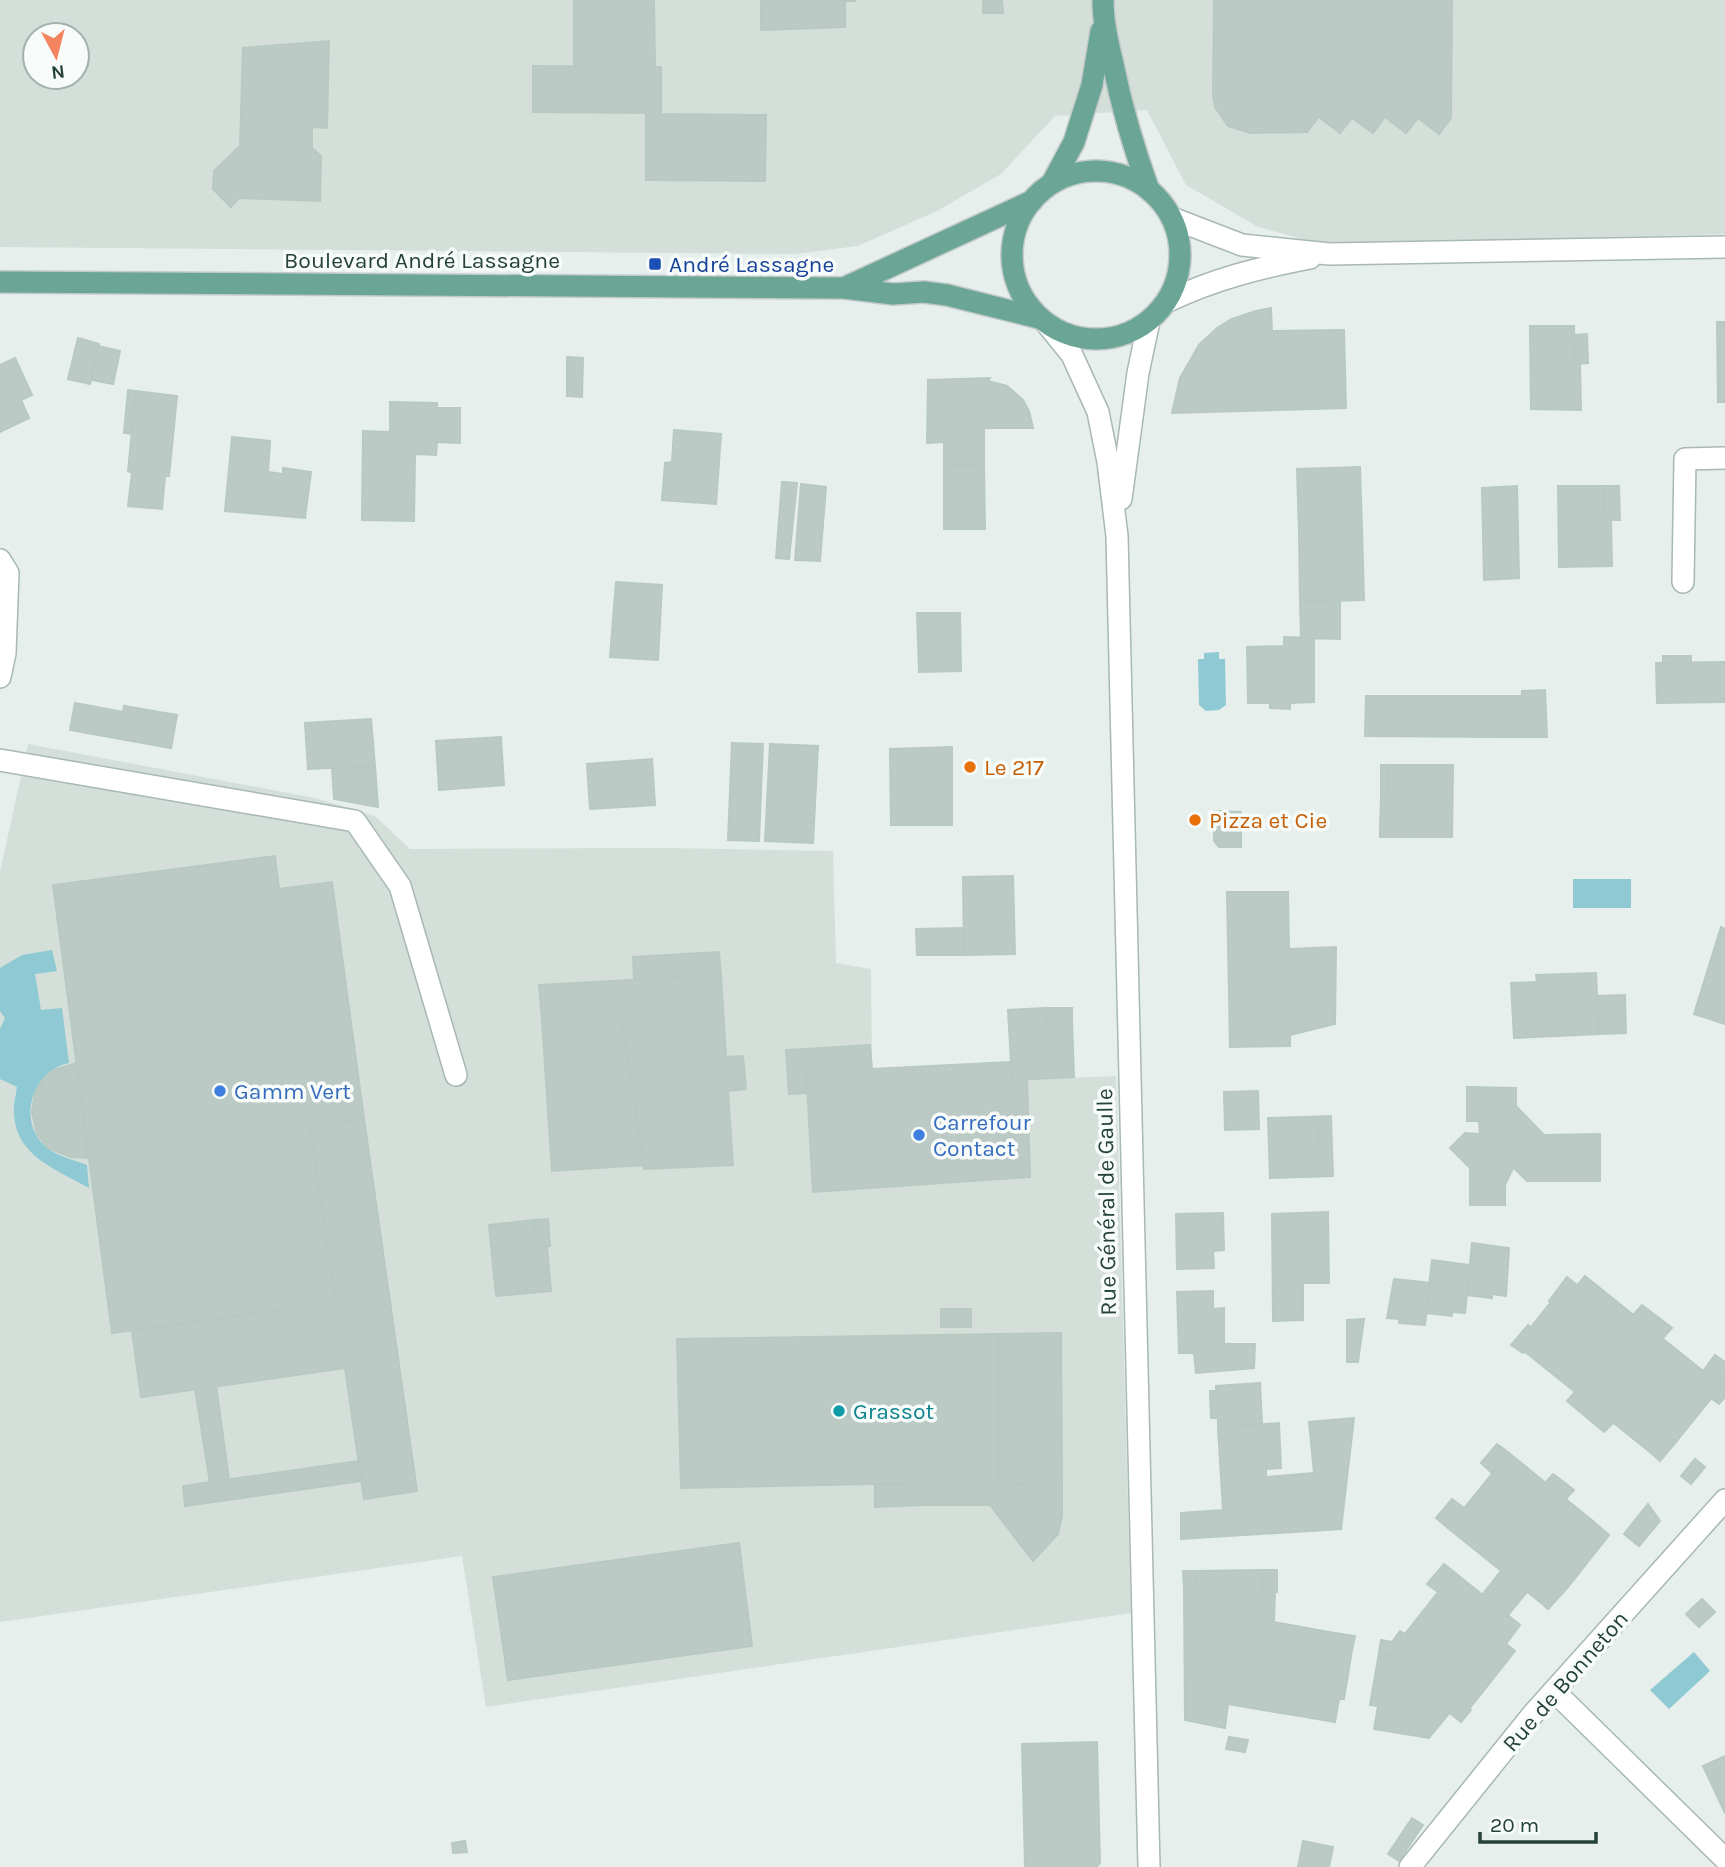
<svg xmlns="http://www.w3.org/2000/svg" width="1725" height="1867" font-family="Karla,sans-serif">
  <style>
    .built { fill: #d4dfda; fill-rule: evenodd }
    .water { fill: #8ec9d4 }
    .building { fill: #bbcac4; stroke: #b8c9c2; stroke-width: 2 }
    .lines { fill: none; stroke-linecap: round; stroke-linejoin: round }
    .minor-casing { stroke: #a8b8b2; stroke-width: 24 }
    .major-casing { stroke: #c2cac8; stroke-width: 24 }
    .minor { stroke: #fff; stroke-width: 21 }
    .major { stroke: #6aa596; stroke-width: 21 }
    .transit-dot { fill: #1a4fb4; stroke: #f7fbf9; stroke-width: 2.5 }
    .food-dot { fill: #e8710a; stroke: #f7fbf9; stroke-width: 2.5 }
    .shop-dot { fill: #3f7fe0; stroke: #f7fbf9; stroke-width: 2.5 }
    .culture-dot { fill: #0f9aa8; stroke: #f7fbf9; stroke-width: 2.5 }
    .labels { text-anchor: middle; stroke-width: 7; stroke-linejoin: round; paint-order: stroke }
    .street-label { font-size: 23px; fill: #24423a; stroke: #f7fbf9 }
    .transit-label { font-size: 23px; fill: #164399; stroke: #f7fbf9; text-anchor: start }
    .food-label { font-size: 23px; fill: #c56008; stroke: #f7fbf9; text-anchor: start }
    .shop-label { font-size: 23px; fill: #366cbe; stroke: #f7fbf9; text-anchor: start }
    .culture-label { font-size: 23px; fill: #0d838f; stroke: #f7fbf9; text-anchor: start }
  </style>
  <rect width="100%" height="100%" fill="#e6efeb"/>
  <!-- built -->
  <g class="built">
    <path d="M0 0H1725V234L1328 246 1258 227 1186 185 1147 110 1055 116 1001 174 937 211 858 246 794 254 0 247ZM35 35H77V77H35Z"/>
    <path d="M28 744 315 798 375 816 410 849 666 848 833 851 836 963 871 969 872 1069 1010 1062 1012 1080 1116 1076 1131 1613 486 1707 462 1556 0 1622V872Z"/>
  </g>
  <!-- water -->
  <g class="water">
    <path d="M1219 652V659H1225L1226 705 1219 710 1206 711 1199 705 1198 659H1204V653Z"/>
    <rect x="1573" y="879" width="58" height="29"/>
    <path d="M52 950 57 971 35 974 41 1010 62 1008 69 1063C34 1070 17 1117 43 1144 54 1156 72 1159 87 1165L89 1188C58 1170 16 1157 14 1114 13 1105 16 1095 17 1087L0 1079V1029L5 1018 0 1011V968L22 955Z"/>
    <path d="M1694 1652 1710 1671 1669 1709 1650 1690Z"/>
  </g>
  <!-- building -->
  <g class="building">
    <path d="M574 0H654L655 67 574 66Z"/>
    <path d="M761 0H855V1H845V27L761 30Z"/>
    <path d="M983 0H1002L1003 13H983Z"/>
    <path d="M1214 0H1452L1451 118 1439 134 1418 118 1406 133 1385 117 1373 133 1352 118 1340 133 1319 117 1307 132 1250 133 1228 126 1215 107 1213 96Z"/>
    <path d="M329 41 327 128 312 127V148L321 156 320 201 239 198 231 207 213 189 214 171 240 146 243 48Z"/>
    <path d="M533 66 661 67V114L766 115 765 181 646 180V113L533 112Z"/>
    <path d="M1271 308 1272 331 1344 330 1346 408 1172 413 1180 378 1199 345 1217 328 1232 319 1256 311Z"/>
    <path d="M1717 322H1725V402H1718Z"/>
    <path d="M1530 326H1574L1575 364H1580L1581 410 1531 409Z"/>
    <path d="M1587 334 1588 363 1575 364 1574 335Z"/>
    <path d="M78 338 99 344 90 384 68 379Z"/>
    <path d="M98 346 120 351 113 384 92 380Z"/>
    <path d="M567 357 583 358 582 397 567 396Z"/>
    <path d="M15 358 32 395 21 400 29 418 0 432V365Z"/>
    <path d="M990 378 988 381 1007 386 1023 400 1029 411 1033 428H984V465L944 466V442L927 443 928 380Z"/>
    <path d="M128 390 136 391 132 434 124 433Z"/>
    <path d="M136 391 177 396 169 476H165L162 509 128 506 132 473 128 471Z"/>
    <path d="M390 402 437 403V408H460V443L437 442 436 455 415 454 414 521 362 520 363 431 390 432Z"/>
    <path d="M674 430 721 434 716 504 662 500 665 463 672 462Z"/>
    <path d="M232 437 270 441 268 472 283 474V468L311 472 305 518 225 511Z"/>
    <path d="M984 465 985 529H944V466Z"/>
    <path d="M1360 467 1362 530 1299 531 1297 469Z"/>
    <path d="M782 482 797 483 789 559 776 558Z"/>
    <path d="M801 484 826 487 820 561 795 560Z"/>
    <path d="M1517 486 1519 578 1484 580 1482 488Z"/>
    <path d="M1558 486H1604L1605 520H1611L1612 566 1559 567Z"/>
    <path d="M1604 486H1619L1620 520H1605Z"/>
    <path d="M1362 530 1364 600 1300 602 1299 531Z"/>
    <path d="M616 582 662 585 658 660 610 657Z"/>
    <path d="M1340 601V639L1301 638 1300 602Z"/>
    <path d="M917 613H960L961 671 919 672Z"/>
    <path d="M1284 637 1314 638V702L1290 703V709L1270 708V703H1248L1247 647 1284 646Z"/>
    <rect x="1663" y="656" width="28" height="7"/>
    <path d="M1725 662V702L1657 703 1656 663Z"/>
    <path d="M1545 690 1547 737H1523L1522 691Z"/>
    <path d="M1366 696H1496V737L1365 736Z"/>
    <path d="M1496 696H1522L1523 737H1496Z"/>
    <path d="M75 703 123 712 124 706 177 715 171 748 70 730Z"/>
    <path d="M371 719 375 766 308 769 305 723Z"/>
    <path d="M501 737 504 785 439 790 436 741Z"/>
    <path d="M732 743 763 744 759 841 728 840Z"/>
    <path d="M770 744 818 746 813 843 765 841Z"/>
    <path d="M952 747V825H891L890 749Z"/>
    <path d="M652 759 655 805 590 809 587 764Z"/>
    <rect x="1381" y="765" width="7" height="32"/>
    <path d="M1388 765H1453L1452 837H1415V828H1380L1381 797H1388Z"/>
    <path d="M375 766 378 807 334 799 332 768Z"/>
    <path d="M1214 811 1241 812V847H1219L1214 841Z"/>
    <rect x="1380" y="828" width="35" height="9"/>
    <path d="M275 856 279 889 332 882 364 1119 310 1127 336 1302 112 1333 53 885Z"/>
    <path d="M1013 876 1015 954 964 955 963 877Z"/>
    <path d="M1227 892H1288L1289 949 1336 947 1335 1024 1290 1035V1046L1230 1047Z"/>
    <path d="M1721 927 1725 929V1024L1694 1014Z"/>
    <path d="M964 928V955H917L916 929Z"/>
    <path d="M719 952 721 975 634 980 633 957Z"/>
    <path d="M1596 973 1599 1034 1514 1038 1511 983 1537 982 1536 975Z"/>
    <path d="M721 975 726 1057 743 1056 746 1089 728 1091 733 1165 644 1169 621 1014 542 1020 539 985Z"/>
    <path d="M1625 995 1626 1033 1599 1034 1597 996Z"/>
    <path d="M1045 1008 1046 1023 1072 1021 1074 1077 1012 1080 1008 1010Z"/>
    <path d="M1045 1008H1072V1021L1046 1023Z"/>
    <path d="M621 1014 644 1165 552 1171 542 1020Z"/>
    <path d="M870 1045 872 1069 1010 1062 1012 1080 1027 1079 1030 1177 813 1192 805 1049Z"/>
    <path d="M805 1049 807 1093 789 1094 786 1050Z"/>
    <path d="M77 1063 88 1158 71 1157 48 1148 37 1134 32 1112 35 1093 42 1081 54 1070Z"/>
    <path d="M1467 1087 1516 1088V1106L1544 1135 1600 1134V1181H1527L1480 1134 1479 1121H1467Z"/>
    <path d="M1258 1091 1259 1129 1225 1130 1224 1092Z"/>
    <path d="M1331 1116 1332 1149H1319L1318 1127H1304V1117Z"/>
    <path d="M1304 1117V1127H1318L1319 1149H1332L1333 1176 1270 1178 1268 1118Z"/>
    <path d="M364 1119 417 1491 364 1499 345 1368 141 1397 132 1331 336 1302 310 1127Z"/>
    <path d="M1465 1133 1480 1134 1513 1168 1505 1185V1205H1470V1168L1450 1148Z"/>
    <path d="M1328 1212 1329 1283H1303V1320L1273 1321 1272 1214Z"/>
    <path d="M1223 1213 1224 1250 1213 1251 1214 1268 1177 1269 1176 1214Z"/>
    <path d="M548 1219 550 1246 536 1248 534 1220Z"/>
    <path d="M534 1220 536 1248 547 1247 551 1291 496 1296 489 1225Z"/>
    <path d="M1472 1243 1509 1248 1506 1296 1492 1294V1298L1467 1295Z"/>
    <path d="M1432 1260 1470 1265 1465 1313 1452 1312V1316L1426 1313Z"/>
    <path d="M1585 1276 1703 1371 1704 1370 1723 1384 1676 1442 1665 1434 1650 1452 1524 1351 1538 1333 1531 1327 1551 1302 1559 1308Z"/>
    <path d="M1567 1277 1577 1285 1559 1308 1549 1301Z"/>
    <path d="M1394 1279 1430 1283 1425 1325 1399 1323V1319L1387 1318Z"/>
    <path d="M1213 1291V1309L1224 1308V1344H1255L1254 1368 1196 1373 1194 1353H1179L1177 1292Z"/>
    <path d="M1642 1305 1672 1328 1662 1339 1633 1315Z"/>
    <rect x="941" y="1309" width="30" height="18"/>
    <path d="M1364 1319 1358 1362H1347V1320Z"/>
    <path d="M1528 1325 1538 1333 1523 1353 1511 1345Z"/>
    <path d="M1061 1333 1062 1483 999 1484V1334Z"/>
    <path d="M999 1334V1484L1062 1483V1516L1058 1534 1033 1561 990 1505H923L922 1483 681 1488 677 1339Z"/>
    <path d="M1715 1355 1725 1362V1397L1719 1404 1711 1398 1723 1384 1704 1370Z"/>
    <path d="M1260 1383 1262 1423 1218 1428V1418H1211L1210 1391H1216V1386Z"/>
    <path d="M216 1386 229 1479 210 1483 195 1389Z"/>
    <path d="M1575 1392 1613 1423 1604 1432 1567 1401Z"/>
    <path d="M1354 1418 1341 1529 1181 1539V1513L1223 1510 1218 1428 1279 1423 1281 1468 1266 1469V1477L1314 1473 1309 1422Z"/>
    <path d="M1665 1434 1676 1442 1660 1461 1650 1452Z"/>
    <path d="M1497 1444 1509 1453 1492 1473 1481 1463Z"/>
    <path d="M1509 1453 1594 1522 1586 1532 1602 1544 1568 1587 1559 1579 1540 1602 1448 1528Z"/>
    <path d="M1695 1459 1705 1467 1691 1484 1681 1476Z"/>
    <path d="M359 1461 362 1481 185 1506 183 1486Z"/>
    <path d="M1553 1474 1574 1490 1566 1499 1545 1483Z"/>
    <path d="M922 1483 923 1505 875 1507V1485Z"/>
    <path d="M1452 1499 1464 1508 1448 1528 1436 1518Z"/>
    <path d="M1648 1504 1660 1521 1639 1546 1624 1534Z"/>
    <path d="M1594 1522 1609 1535 1602 1544 1586 1532Z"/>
    <path d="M739 1543 752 1646 508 1680 493 1577Z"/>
    <path d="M1444 1564 1454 1572 1438 1592 1427 1584Z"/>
    <path d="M1263 1570H1277V1592L1263 1591Z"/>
    <path d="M1263 1570V1591H1275L1274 1622 1329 1632 1327 1646 1352 1650 1344 1699H1339L1335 1722 1300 1716 1302 1704 1284 1701 1281 1713 1228 1704 1225 1728 1185 1720 1184 1588 1196 1587V1571Z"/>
    <path d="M1183 1571H1196V1587L1184 1588Z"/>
    <path d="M1501 1571 1527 1592 1508 1615 1482 1595Z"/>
    <path d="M1454 1572 1520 1625 1506 1644 1515 1651 1469 1709 1459 1701 1429 1738 1374 1729 1378 1706 1370 1705 1379 1653 1397 1656 1411 1638 1405 1634Z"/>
    <path d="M1559 1579 1568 1587 1548 1609 1540 1602Z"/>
    <path d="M1702 1599 1715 1612 1699 1627 1686 1614Z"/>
    <path d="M1400 1631 1411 1638 1397 1656 1379 1653 1381 1640 1392 1642Z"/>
    <path d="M1329 1632 1355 1636 1352 1650 1327 1646Z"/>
    <path d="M1284 1701 1302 1704 1300 1716 1281 1713Z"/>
    <path d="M1459 1701 1471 1710 1461 1722 1450 1713Z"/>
    <path d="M1229 1737 1248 1740 1245 1752 1226 1749Z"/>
    <path d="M1097 1742 1100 1863 1096 1867H1025L1022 1744Z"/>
    <path d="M1725 1756V1813L1703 1766Z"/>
    <path d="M1412 1818 1423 1825 1399 1861 1388 1854Z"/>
    <path d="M465 1841 467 1852 453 1853 452 1843Z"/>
    <path d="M1303 1841 1333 1847 1329 1867H1298Z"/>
  </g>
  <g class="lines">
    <!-- minor casing -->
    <g class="minor-casing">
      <g id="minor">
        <path d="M1172 218 1242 245 1329 254 1725 247"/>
        <path d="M1166 302C1214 279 1258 268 1310 258"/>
        <path d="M1047 324 1072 355 1098 412 1108 462 1117 536 1149 1867"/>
        <path d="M1121 499 1138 373 1149 321"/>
        <path d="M0 560 8 573 5 653 0 677"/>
        <path d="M1683 582 1685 459 1725 458"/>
        <path d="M0 760 355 821 400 886 456 1075"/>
        <path d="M1554 1691 1725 1859"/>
        <path d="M1410 1867 1533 1714 1725 1500"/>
      </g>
    </g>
    <!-- major casing -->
    <g class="major-casing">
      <g id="major">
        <path d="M1103 0C1103 22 1108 43 1113 64 1122 108 1134 149 1149 190"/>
        <circle cx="1096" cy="255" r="84"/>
        <path d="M1052 183 1074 142 1092 85 1101 31"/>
        <path d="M0 282 844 288 893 294 924 292 947 295 1039 318"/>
        <path d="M846 287 1032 201"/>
      </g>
    </g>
    <!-- minor -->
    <use href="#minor" class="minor"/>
    <!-- major -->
    <use href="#major" class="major"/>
  </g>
  <!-- markers -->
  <rect class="transit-dot" x="648" y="257" width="14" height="14" rx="3.5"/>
  <g class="food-dot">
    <circle cx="970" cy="767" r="7"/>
    <circle cx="1195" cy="820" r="7"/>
  </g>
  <g class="shop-dot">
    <circle cx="220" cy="1091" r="7"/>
    <circle cx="919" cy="1135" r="7"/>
  </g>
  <circle class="culture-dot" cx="839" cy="1411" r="7"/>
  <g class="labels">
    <!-- street labels -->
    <g class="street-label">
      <text x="422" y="268">Boulevard André Lassagne</text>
      <text transform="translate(1106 1202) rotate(-91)" y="8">Rue Général de Gaulle</text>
      <text transform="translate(1565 1681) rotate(-49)" y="8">Rue de Bonneton</text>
    </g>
    <!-- transit labels -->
    <g class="transit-label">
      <text x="669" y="272">André Lassagne</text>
    </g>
    <!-- food labels -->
    <g class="food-label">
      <text x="984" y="775">Le 217</text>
      <text x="1209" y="828">Pizza et Cie</text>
    </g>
    <!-- shop labels -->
    <g class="shop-label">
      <text x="234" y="1099">Gamm Vert</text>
      <text x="933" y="1130">Carrefour<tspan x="933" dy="26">Contact</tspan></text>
    </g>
    <!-- culture labels -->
    <g class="culture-label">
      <text x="853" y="1419">Grassot</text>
    </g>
  </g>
  <!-- north arrow -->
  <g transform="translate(56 56) rotate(173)"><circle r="33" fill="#f7fbf9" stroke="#a3b1ad" stroke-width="2"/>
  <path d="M0-5L12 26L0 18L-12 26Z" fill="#f4845f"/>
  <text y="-10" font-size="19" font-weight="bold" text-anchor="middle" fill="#24423a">N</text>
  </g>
  <!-- scale -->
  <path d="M1480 1832v10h116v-10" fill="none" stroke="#24423a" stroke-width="3.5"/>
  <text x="1490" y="1832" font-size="21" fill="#24423a" stroke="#f7fbf9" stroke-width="5" paint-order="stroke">20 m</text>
</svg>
